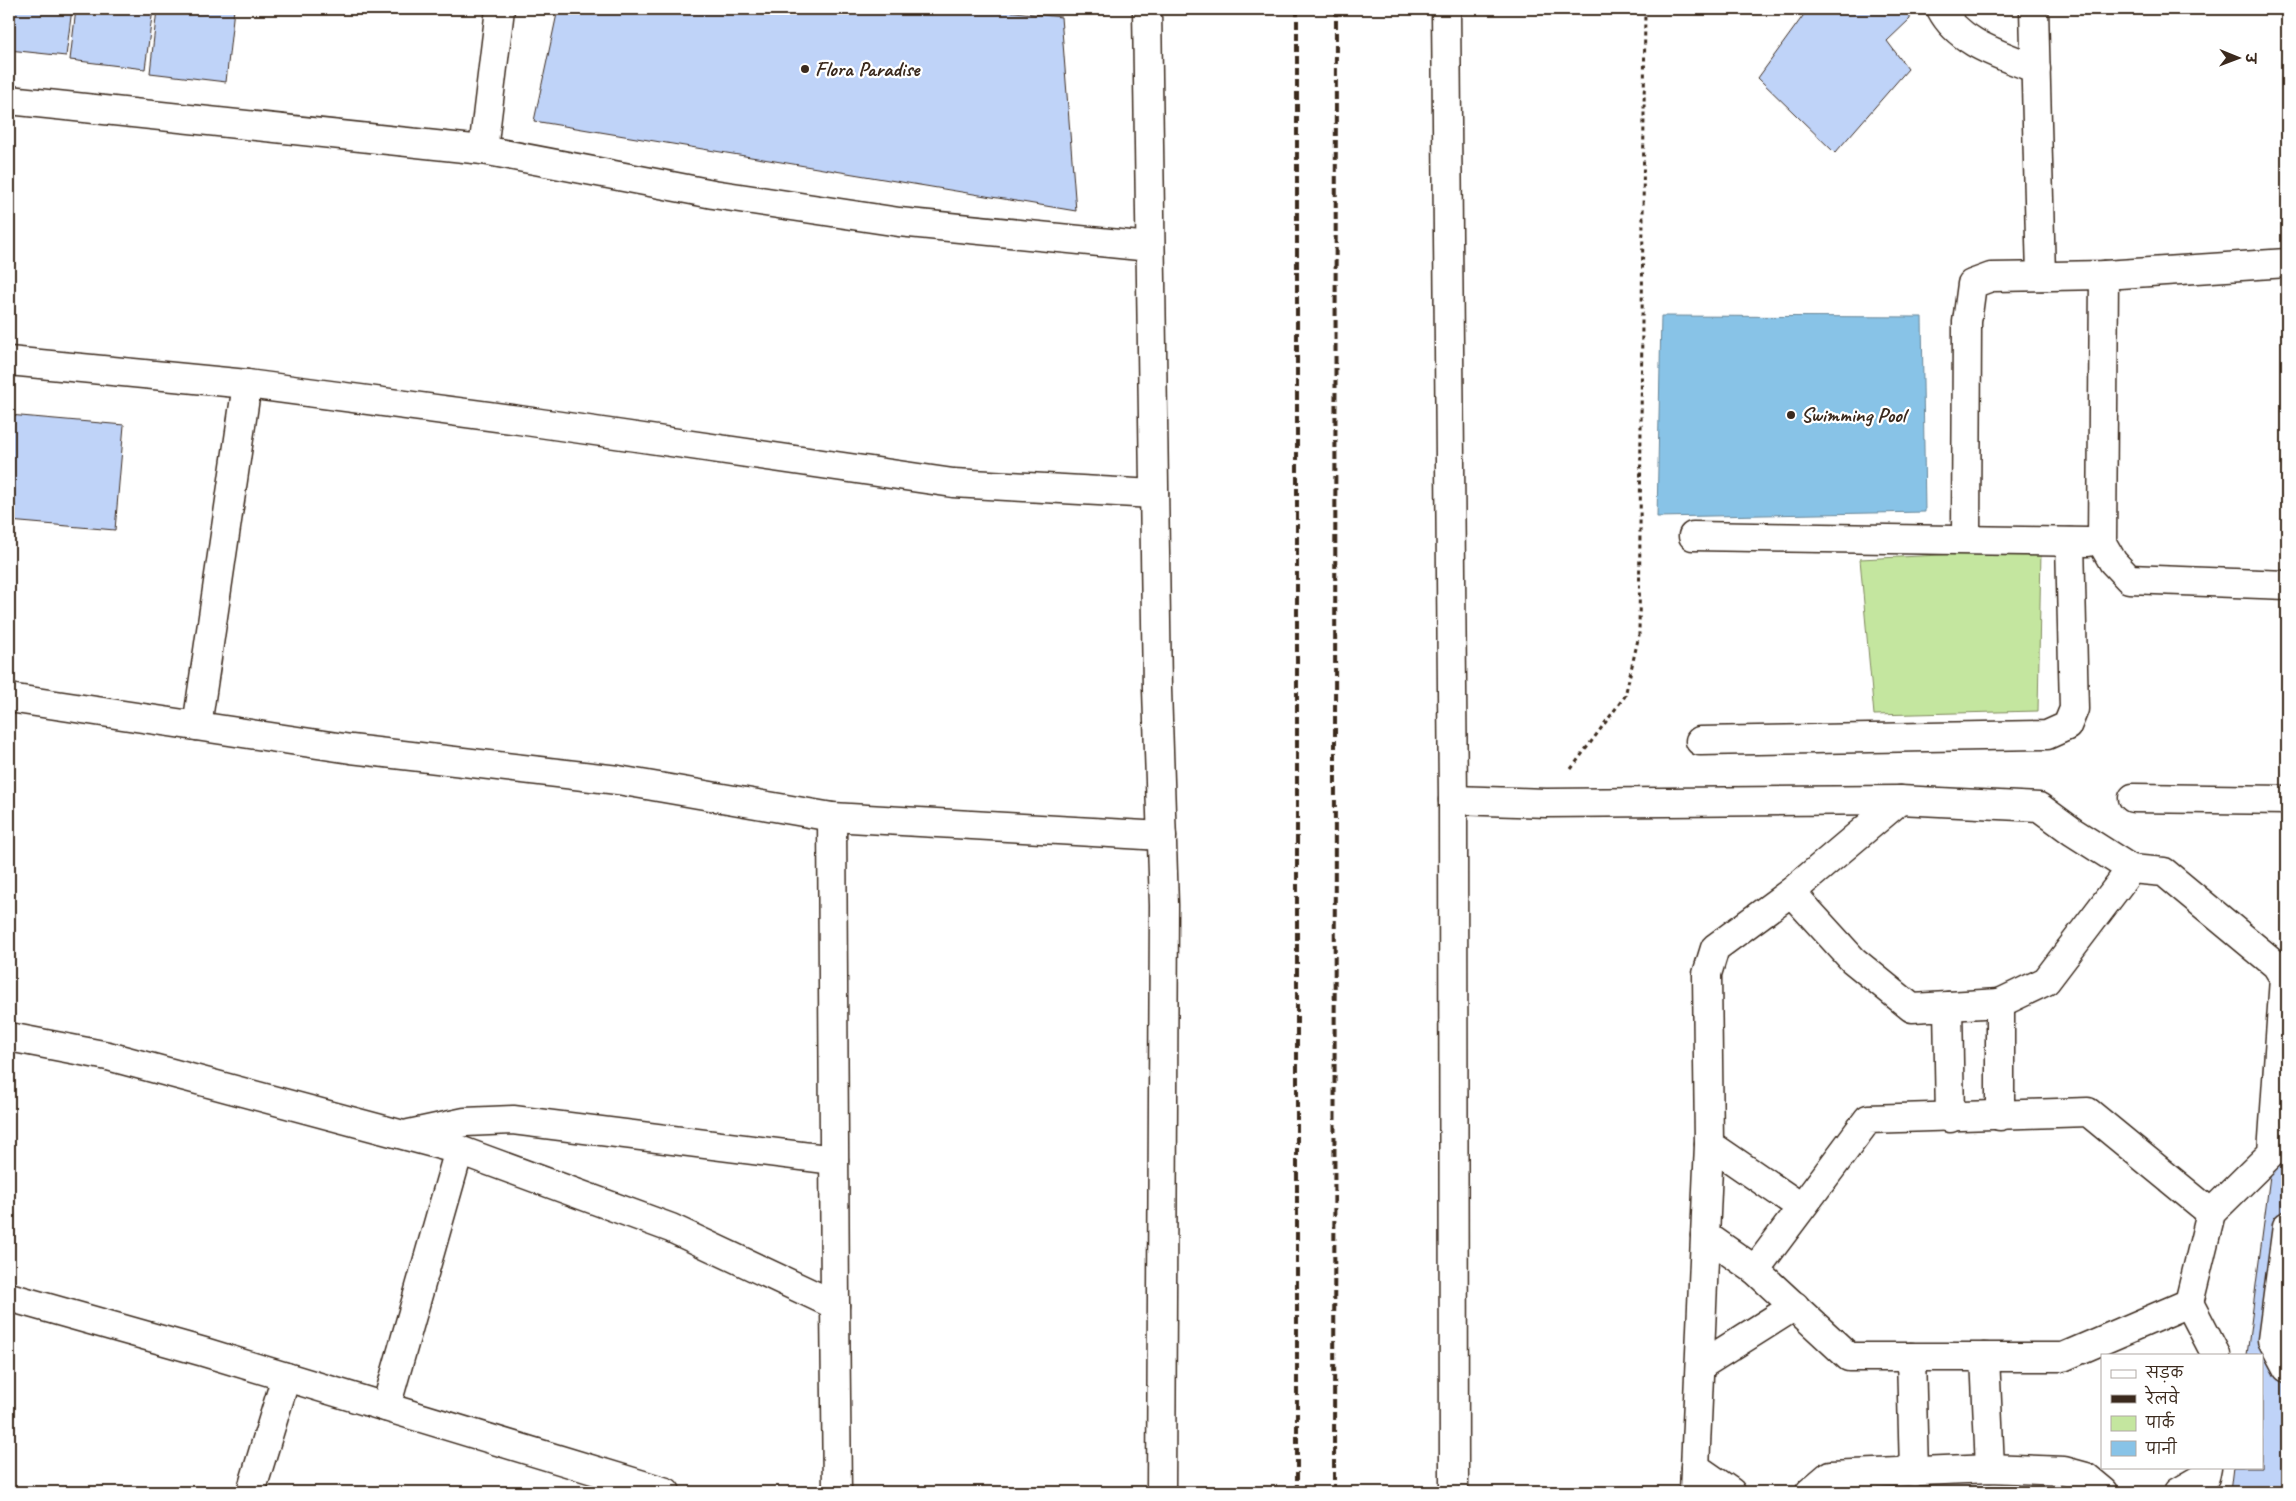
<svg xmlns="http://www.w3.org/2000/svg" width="2296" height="1501" font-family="Caveat,'Playpen Sans Deva',sans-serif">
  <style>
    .green { fill: #c4e69f; stroke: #80885e }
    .water { fill: #88c3e7; stroke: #698697 }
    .building { fill: #bfd3f8; stroke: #3b2a1e }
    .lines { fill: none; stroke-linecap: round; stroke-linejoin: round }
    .minor-casing { stroke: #3b2a1e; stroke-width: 31 }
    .major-casing { stroke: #3b2a1e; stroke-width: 31 }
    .path { stroke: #3b2a1e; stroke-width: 3; stroke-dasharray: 4 4; stroke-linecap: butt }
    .minor { stroke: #fff; stroke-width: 28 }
    .major { stroke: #fff; stroke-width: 28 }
    .rail { stroke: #3b2a1e; stroke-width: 4; stroke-dasharray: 8 4; stroke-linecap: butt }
    .poi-dot { fill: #3b2a1e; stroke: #fff; stroke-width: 2 }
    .labels { text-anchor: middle; stroke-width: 4.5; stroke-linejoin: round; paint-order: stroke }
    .poi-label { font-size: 21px; font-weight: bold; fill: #3b2a1e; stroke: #fff; text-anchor: start }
  </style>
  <rect width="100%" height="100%" fill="#fff"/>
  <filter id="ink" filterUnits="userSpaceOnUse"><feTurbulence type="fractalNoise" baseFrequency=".02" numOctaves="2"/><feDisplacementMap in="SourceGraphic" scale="10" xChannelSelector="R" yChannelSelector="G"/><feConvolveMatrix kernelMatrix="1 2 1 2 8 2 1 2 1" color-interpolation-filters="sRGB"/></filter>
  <g filter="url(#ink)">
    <!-- green -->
    <path class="green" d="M2041 550 2038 711 1874 715 1860 559Z"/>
    <!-- water -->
    <path class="water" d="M1661 316 1922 317 1925 512 1657 517Z"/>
    <!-- building -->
    <g class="building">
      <path d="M9 9H72L66 56 9 50Z"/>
      <path d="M76 9H153L145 69 70 60Z"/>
      <path d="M157 9H234L226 82 150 73Z"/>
      <path d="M558 9H987L1061 17 1076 211 534 121Z"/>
      <path d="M1808 9H1910V19L1887 41 1908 69 1835 153 1758 78Z"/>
      <path d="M9 415 124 425 115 530 9 521Z"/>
      <path d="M2287 1043V1492H2230L2233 1467H2262V1355H2247Z"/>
    </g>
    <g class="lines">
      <!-- minor casing -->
      <g class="minor-casing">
        <g id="minor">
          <path d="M1147 9 1157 689 1164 905 1161 1492"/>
          <path d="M1941 9C1959 44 2002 55 2036 69"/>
          <path d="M2034 9 2041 276"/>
          <path d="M9 100 483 150 713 194 899 222 1150 247"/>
          <path d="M483 150 500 9"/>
          <path d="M2104 275 2102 543 2113 562 2129 579 2287 585"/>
          <path d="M9 361 247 384 519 420 953 483 1154 494"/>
          <path d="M1693 536 2088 542"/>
          <path d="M1966 539 1967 322 1972 284 1991 277 2104 275 2287 263"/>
          <path d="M9 698 351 749 618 780 832 817 1162 836"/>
          <path d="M197 726 247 384"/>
          <path d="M1700 741 2047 735 2067 726 2074 709 2070 542"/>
          <path d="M2133 798 2287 800"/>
          <path d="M1453 800 1546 803 1900 800 2039 807 2073 832 2131 869 2164 872 2276 965 2284 978 2272 1153 2211 1213 2189 1303 2216 1355"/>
          <path d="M832 817 835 1305"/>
          <path d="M1791 892 1900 800"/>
          <path d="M2000 1003 2046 981 2131 869"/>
          <path d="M1948 1006 2000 1003V1116"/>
          <path d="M9 1037 108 1056 459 1150 671 1228 835 1305 837 1492"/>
          <path d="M409 1134 465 1122 513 1120 834 1160"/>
          <path d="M1709 1144 1801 1207"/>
          <path d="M2287 1226 2272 1340 2287 1368"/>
          <path d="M1705 1235 1755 1270"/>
          <path d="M9 1297 204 1352 666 1492"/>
          <path d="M2189 1303 2063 1357H1849L1755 1270 1868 1119 2088 1112 2211 1213"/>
          <path d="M1911 1357 1914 1472"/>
          <path d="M1985 1357 1990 1468"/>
          <path d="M1700 1366 1795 1306"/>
          <path d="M386 1407 459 1150"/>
          <path d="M1695 1467 1731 1492"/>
          <path d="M251 1492 286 1377"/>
          <path d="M1694 1492 1709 1144 1707 974 1715 948 1791 892 1853 960 1912 1008 1948 1006 1950 1118"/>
          <path d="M1810 1492 1830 1475 1990 1468 2064 1471 2086 1477 2104 1492"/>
          <path d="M2179 1492 2205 1477 2207 1467"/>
        </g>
      </g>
      <!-- major casing -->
      <g class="major-casing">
        <path id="major" d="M1446 9 1453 800 1454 1492"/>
      </g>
      <!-- path -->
      <path class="path" d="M1571 769 1625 696 1639 635 1645 9"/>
      <!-- minor -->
      <use href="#minor" class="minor"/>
      <!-- major -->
      <use href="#major" class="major"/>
      <!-- rail -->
      <g class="rail">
        <path d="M1297 1492V9"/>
        <path d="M1334 1492 1336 9"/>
      </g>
    </g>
  </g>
  <!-- markers -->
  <g class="poi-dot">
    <circle cx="805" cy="69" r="5"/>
    <circle cx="1791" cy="415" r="5"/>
  </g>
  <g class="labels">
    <!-- poi labels -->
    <g class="poi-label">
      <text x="815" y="76">Flora Paradise</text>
      <text x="1801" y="422">Swimming Pool</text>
    </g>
  </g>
  <!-- margin -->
  <rect width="2296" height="1501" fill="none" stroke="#fff" stroke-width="30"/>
  <rect x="15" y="15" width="2266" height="1471" fill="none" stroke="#3b2a1e" stroke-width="2" filter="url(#ink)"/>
  <!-- legend -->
  <rect x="2101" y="1354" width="162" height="115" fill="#ffffff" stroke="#b1aaa5"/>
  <rect x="2111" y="1370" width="25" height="8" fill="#ffffff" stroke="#b1aaa5"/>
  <text x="2146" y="1378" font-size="15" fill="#3b2a1e">सड़क</text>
  <rect x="2111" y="1395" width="25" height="8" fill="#3b2a1e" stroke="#b1aaa5"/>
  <text x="2146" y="1404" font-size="15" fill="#3b2a1e">रेलवे</text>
  <rect x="2111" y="1416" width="25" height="15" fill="#c4e69f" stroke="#b1aaa5"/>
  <text x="2146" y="1428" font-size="15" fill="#3b2a1e">पार्क</text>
  <rect x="2111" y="1441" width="25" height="15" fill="#88c3e7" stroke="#b1aaa5"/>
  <text x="2146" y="1454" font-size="15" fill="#3b2a1e">पानी</text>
  <!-- north arrow -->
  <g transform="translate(2238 58) rotate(91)" stroke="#ffffff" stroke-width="4" paint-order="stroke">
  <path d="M0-4L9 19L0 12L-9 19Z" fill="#3b2a1e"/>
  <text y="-8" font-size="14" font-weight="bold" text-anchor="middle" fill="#3b2a1e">उ</text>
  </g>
</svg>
